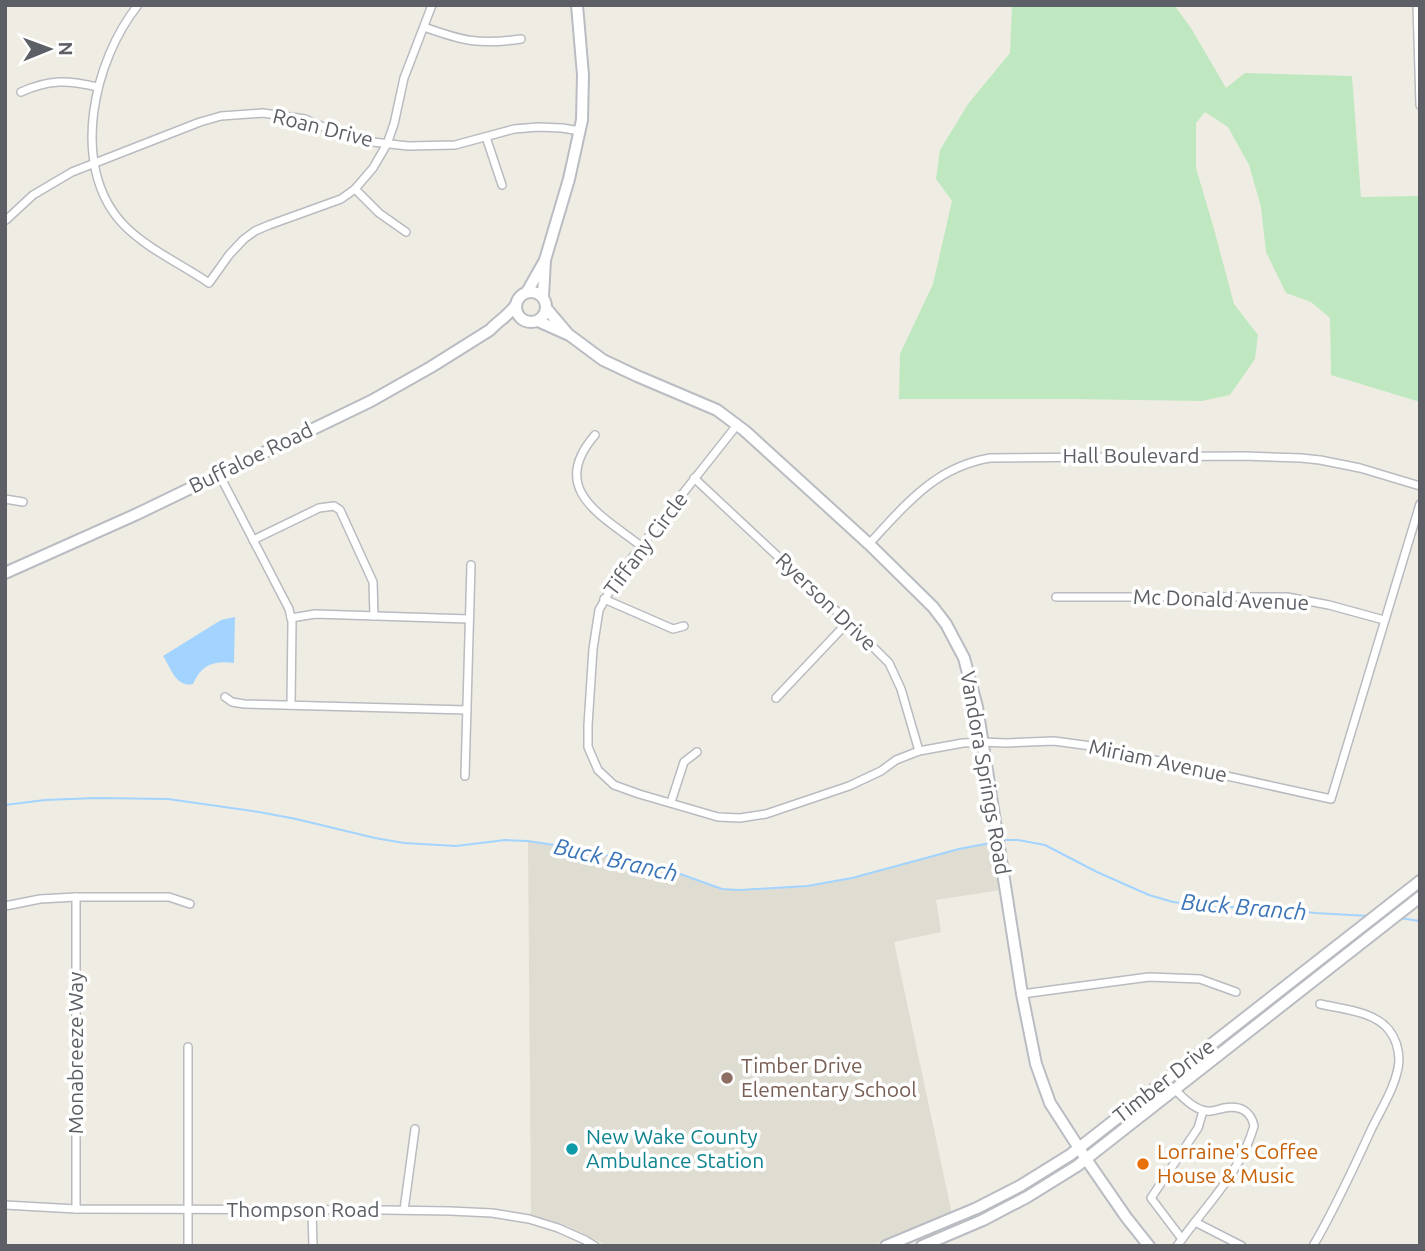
<svg xmlns="http://www.w3.org/2000/svg" width="1425" height="1251" font-family="Ubuntu,sans-serif">
  <style>
    .education { fill: #dfdcd2 }
    .green { fill: #bfe8c0 }
    .water { fill: #a3d4ff }
    .lines { fill: none; stroke-linecap: round; stroke-linejoin: round }
    .stream { stroke: #a3d4ff; stroke-width: 2 }
    .street-casing { stroke: #b9bbc0; stroke-width: 10 }
    .secondary-casing { stroke: #b9bcc2; stroke-width: 14 }
    .street { stroke: #fff; stroke-width: 7 }
    .secondary { stroke: #fff; stroke-width: 10 }
    .education-dot { fill: #8d6e63; stroke: #fff; stroke-width: 2.5 }
    .culture-dot { fill: #0f9aa8; stroke: #fff; stroke-width: 2.5 }
    .food-dot { fill: #e8710a; stroke: #fff; stroke-width: 2.5 }
    .labels { text-anchor: middle; stroke-width: 7; stroke-linejoin: round; paint-order: stroke }
    .street-label { font-size: 21px; fill: #5c5f65; stroke: #fff }
    .education-label { font-size: 21px; fill: #785e54; stroke: #fff; text-anchor: start }
    .culture-label { font-size: 21px; fill: #0d838f; stroke: #fff; text-anchor: start }
    .food-label { font-size: 21px; fill: #c56008; stroke: #fff; text-anchor: start }
    .water-label { font-size: 23px; font-style: italic; fill: #3b74b7; stroke: #fff }
  </style>
  <rect width="100%" height="100%" fill="#efede3"/>
  <!-- education -->
  <path class="education" d="M528 841 561 846 658 866 722 889 740 890 807 886 852 878 959 849 993 842 1000 890 936 900 941 932 894 942 952 1214 870 1246H608L567 1226 531 1215Z"/>
  <!-- green -->
  <path class="green" d="M1012 5H1174L1191 28 1226 88 1245 73 1352 76 1361 197 1420 196V402L1331 375 1330 318 1311 302 1286 293 1266 252 1261 207 1249 165 1228 127 1205 112 1196 123V168L1214 229 1234 304 1258 335 1255 359 1230 395 1202 401 1071 399H899L900 354 933 284 952 201 936 179 940 150 968 104 1010 53Z"/>
  <!-- water -->
  <path class="water" d="M235 617 234 663C214 660 201 665 193 684 176 688 171 668 163 656L221 620Z"/>
  <g class="lines">
    <!-- stream -->
    <g class="stream">
      <path d="M5 805 45 800 97 798 168 799 259 812 296 819 375 838 404 843 456 846 505 840 528 841 561 846 658 866 722 889 740 890 807 886 852 878 959 849 995 842"/>
      <path d="M1004 840H1018L1045 845 1097 872 1149 895 1173 902 1212 907H1271L1315 913 1369 916"/>
      <path d="M1399 918 1420 921"/>
    </g>
    <!-- street casing -->
    <g class="street-casing">
      <g id="street">
        <path d="M138 5C94 60 69 165 122 223 144 247 181 264 209 283L229 255 244 239 255 231 269 225 341 199 355 189 373 168 387 144 394 124 404 78 432 5"/>
        <path d="M1417 5 1420 105"/>
        <path d="M424 27C463 41 479 45 521 39"/>
        <path d="M21 92C50 79 68 80 98 87"/>
        <path d="M486 137 502 185"/>
        <path d="M355 189 379 213 406 232"/>
        <path d="M6 220 33 195 72 172 200 122 221 116 263 113 305 119 342 135 364 141 408 146 455 145 514 129 538 127 562 128 580 131"/>
        <path d="M737 425 620 573 599 610 593 649 588 725V747L598 770 614 785 639 794 718 817 740 818 766 814 849 786 881 771 896 760 919 751 963 743 982 742 1006 743 1054 741 1091 746 1331 799 1420 504"/>
        <path d="M595 435C548 489 601 515 641 546"/>
        <path d="M219 474 289 609 292 622 291 705"/>
        <path d="M694 478 848 622 889 663 901 689 919 751"/>
        <path d="M5 499 23 502"/>
        <path d="M253 540 319 508 334 506 340 510 373 582 374 616"/>
        <path d="M869 544C905 505 935 467 990 458L1244 456 1301 458 1320 460 1360 468 1420 486"/>
        <path d="M1056 597H1287L1329 605 1384 620"/>
        <path d="M604 599 673 629 684 626"/>
        <path d="M291 618 315 614 469 619"/>
        <path d="M225 697 232 702 244 704 467 710"/>
        <path d="M776 698 848 622"/>
        <path d="M465 776 471 565"/>
        <path d="M671 802 684 762 697 752"/>
        <path d="M5 906 40 899 76 897H169L190 904"/>
        <path d="M1022 994 1149 977 1200 979 1236 992"/>
        <path d="M188 1047V1246"/>
        <path d="M1174 1089C1183 1097 1194 1110 1207 1111 1213 1112 1219 1109 1224 1108 1240 1105 1251 1111 1254 1126 1241 1173 1204 1207 1177 1246"/>
        <path d="M5 1205 76 1209 384 1210 450 1211 492 1213 529 1219 558 1228 585 1240 595 1246"/>
        <path d="M76 1209V897"/>
        <path d="M312 1210 313 1246"/>
        <path d="M404 1210 415 1129"/>
        <path d="M1195 1222 1242 1246"/>
        <path d="M1182 1239 1151 1198 1198 1128 1203 1111"/>
        <path d="M1313 1246C1335 1209 1353 1169 1371 1130 1381 1109 1397 1085 1399 1061 1399 1050 1396 1039 1389 1030 1374 1011 1342 1009 1320 1004"/>
      </g>
    </g>
    <!-- secondary casing -->
    <g class="secondary-casing">
      <g id="secondary">
        <circle cx="531" cy="307" r="15"/>
        <path d="M527 292 544 262"/>
        <path d="M543 296 545 260 569 179 582 120 583 75 577 5"/>
        <path d="M546 308 568 334 603 360 637 376 717 410 745 431 869 544 933 607 946 624 964 658 977 707 1022 994 1036 1064 1050 1103 1086 1159 1126 1217 1149 1246"/>
        <path d="M538 321 567 334"/>
        <path d="M5 573 137 514 371 401 431 367 490 330C498 321 508 316 515 306"/>
        <path d="M886 1246 977 1208 1020 1186 1070 1155 1420 881"/>
        <path d="M922 1246 983 1220 1027 1197 1077 1166 1420 897"/>
      </g>
    </g>
    <!-- street -->
    <use href="#street" class="street"/>
    <!-- secondary -->
    <use href="#secondary" class="secondary"/>
  </g>
  <!-- markers -->
  <circle class="education-dot" cx="727" cy="1078" r="7"/>
  <circle class="culture-dot" cx="572" cy="1149" r="7"/>
  <circle class="food-dot" cx="1143" cy="1164" r="7"/>
  <g class="labels">
    <!-- street labels -->
    <g class="street-label">
      <text transform="translate(323 128) rotate(14)" y="7">Roan Drive</text>
      <text x="1131" y="463">Hall Boulevard</text>
      <text transform="translate(251 458) rotate(-26)" y="7">Buffaloe Road</text>
      <text transform="translate(646 544) rotate(-53)" y="7">Tiffany Circle</text>
      <text transform="translate(1221 600) rotate(2)" y="7">Mc Donald Avenue</text>
      <text transform="translate(826 602) rotate(44)" y="7">Ryerson Drive</text>
      <text transform="translate(1158 761) rotate(12)" y="7">Miriam Avenue</text>
      <text transform="translate(985 773) rotate(80)" y="7">Vandora Springs Road</text>
      <text transform="translate(76 1053) rotate(-90)" y="7">Monabreeze Way</text>
      <text transform="translate(1164 1081) rotate(-38)" y="7">Timber Drive</text>
      <text x="303" y="1217">Thompson Road</text>
    </g>
    <!-- education labels -->
    <g class="education-label">
      <text x="741" y="1073">Timber Drive<tspan x="741" dy="24">Elementary School</tspan></text>
    </g>
    <!-- culture labels -->
    <g class="culture-label">
      <text x="586" y="1144">New Wake County<tspan x="586" dy="24">Ambulance Station</tspan></text>
    </g>
    <!-- food labels -->
    <g class="food-label">
      <text x="1157" y="1159">Lorraine's Coffee<tspan x="1157" dy="24">House &amp; Music</tspan></text>
    </g>
    <!-- water labels -->
    <g class="water-label">
      <text transform="translate(616 860) rotate(13)" y="8">Buck Branch</text>
      <text transform="translate(1244 907) rotate(5)" y="8">Buck Branch</text>
    </g>
  </g>
  <!-- border -->
  <rect width="1425" height="1251" fill="none" stroke="#5c5f65" stroke-width="14"/>
  <!-- north arrow -->
  <g transform="translate(49 49) rotate(89)" stroke="#ffffff" stroke-width="5" paint-order="stroke">
  <path d="M0-5L12 26L0 18L-12 26Z" fill="#5c5f65"/>
  <text y="-10" font-size="19" font-weight="bold" text-anchor="middle" fill="#5c5f65">N</text>
  </g>
</svg>
